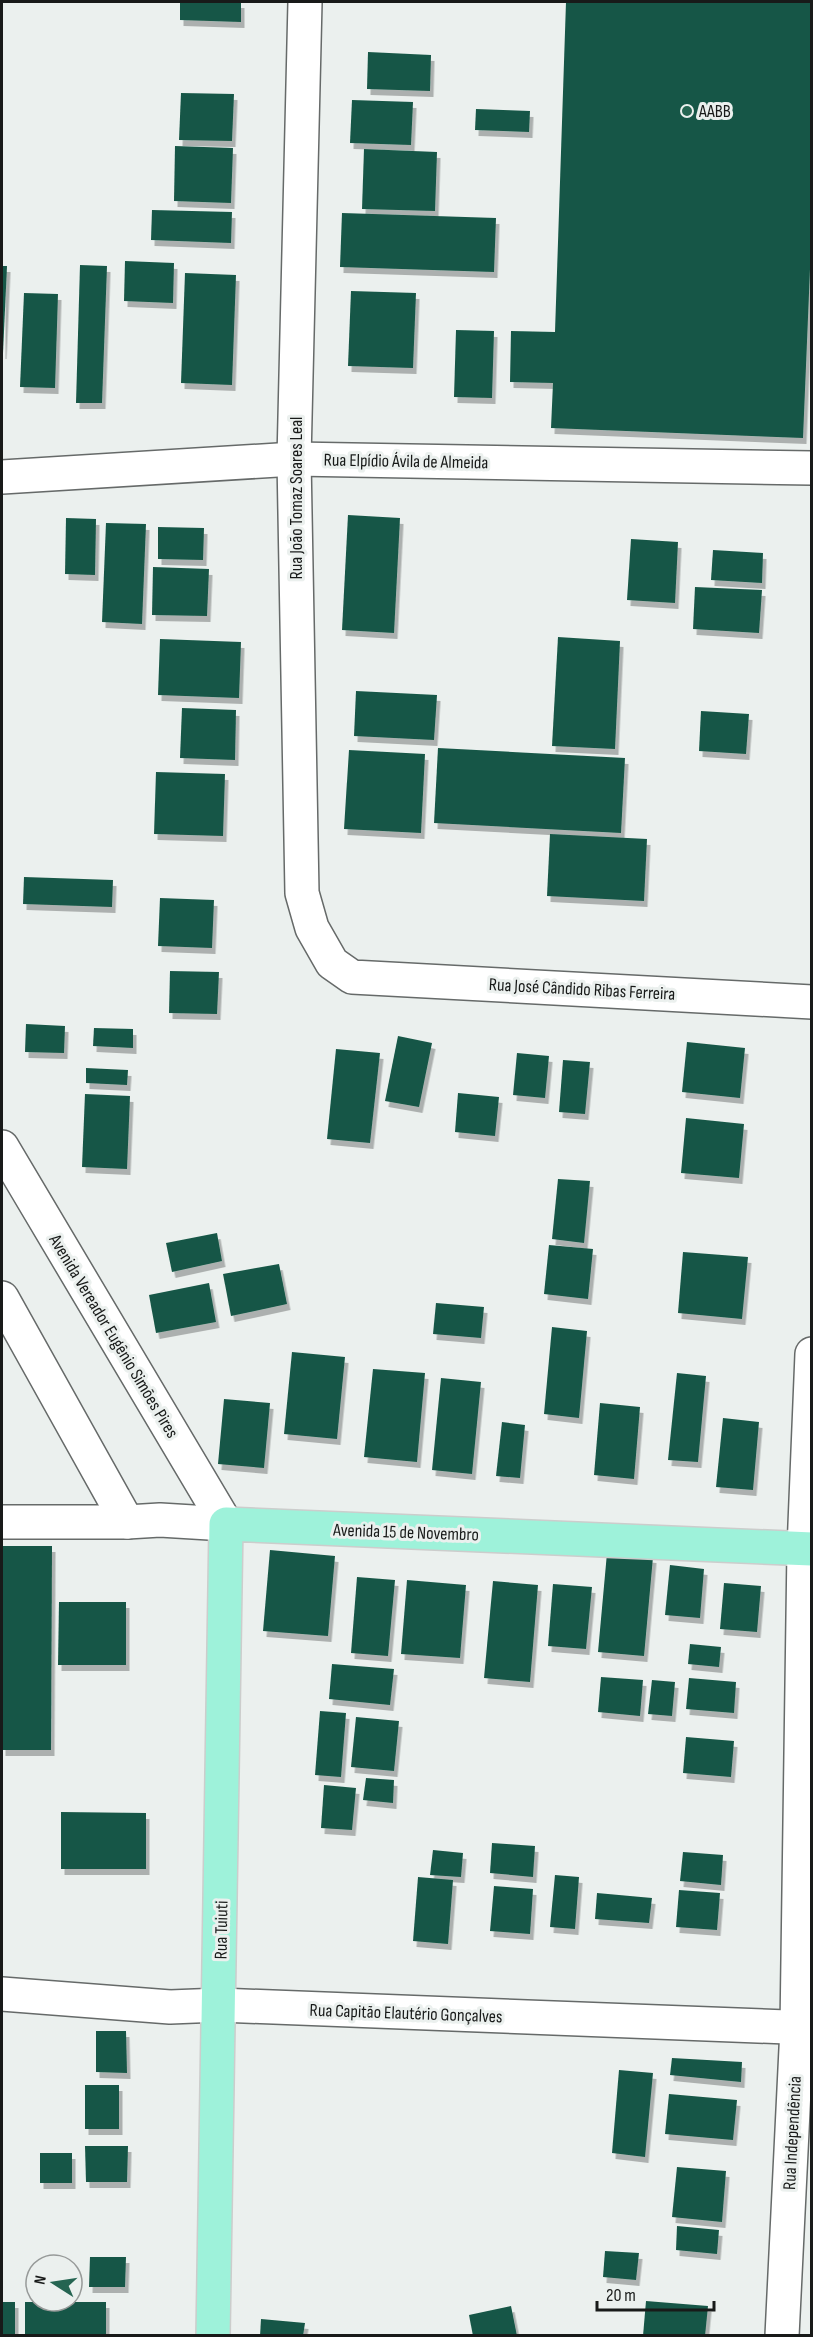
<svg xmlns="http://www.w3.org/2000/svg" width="813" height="2337" font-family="'Sofia Sans Condensed',sans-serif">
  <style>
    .building { fill: #165746; filter: url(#shadow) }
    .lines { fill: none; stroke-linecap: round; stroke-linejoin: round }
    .minor-casing { stroke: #666a69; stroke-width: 36 }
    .major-casing { stroke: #cccdcc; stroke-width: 36 }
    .minor { stroke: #fff; stroke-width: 33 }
    .major { stroke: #9ef2da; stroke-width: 33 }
    .poi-dot { fill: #256552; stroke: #ebf0ee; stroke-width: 2 }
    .labels { text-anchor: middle; stroke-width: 6; stroke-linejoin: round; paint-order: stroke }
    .poi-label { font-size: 18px; fill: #181a19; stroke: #ebf0ee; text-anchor: start }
    .street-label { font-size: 18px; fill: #181a19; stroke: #ebf0ee }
  </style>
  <defs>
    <filter id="shadow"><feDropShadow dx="3.5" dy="6" stdDeviation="0" flood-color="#0004"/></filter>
  </defs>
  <rect width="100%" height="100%" fill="#ebf0ee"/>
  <!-- building -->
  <g class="building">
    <path d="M180 2H241V22L180 20Z"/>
    <path d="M566 2H812V221L803 438 551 428 553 383 510 382 511 331 555 332Z"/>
    <path d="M368 52 431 55 430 91 367 89Z"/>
    <path d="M181 93 234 94 232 141 179 140Z"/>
    <path d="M352 100 413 102 411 145 350 143Z"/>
    <path d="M476 109 530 111 529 132 475 130Z"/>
    <path d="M175 146 233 148 231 203 174 201Z"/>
    <path d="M364 149 437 152 435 211 362 209Z"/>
    <path d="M152 210 232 212 231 243 151 240Z"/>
    <path d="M342 213 496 218 494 272 340 267Z"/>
    <path d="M125 261 174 263 173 303 124 301Z"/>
    <path d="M80 265 107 266 102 403H76Z"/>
    <path d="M2 266H7L3 353H2Z"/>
    <path d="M185 273 236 275 232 385 181 383Z"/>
    <path d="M351 291 416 293 413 368 348 366Z"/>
    <path d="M24 293 58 294 55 388 20 387Z"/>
    <path d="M456 330 494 331 492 398 454 397Z"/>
    <path d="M348 515 400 518 394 633 342 630Z"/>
    <path d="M66 518 96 519 95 575 65 574Z"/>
    <path d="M106 523 146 524 142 624 102 622Z"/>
    <path d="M158 527 204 528 203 560 158 559Z"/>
    <path d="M631 539 678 542 675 603 627 600Z"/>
    <path d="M713 550 763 553 762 583 711 580Z"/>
    <path d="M153 567 209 569 207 616 152 615Z"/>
    <path d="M695 587 762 590 759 633 693 629Z"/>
    <path d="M558 637 620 641 615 749 552 746Z"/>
    <path d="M160 639 241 642 239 698 158 695Z"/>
    <path d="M356 691 437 695 434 740 354 736Z"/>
    <path d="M182 708 236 710 235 760 180 758Z"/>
    <path d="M701 711 749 714 746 754 699 751Z"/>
    <path d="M438 748 625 758 621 833 434 823Z"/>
    <path d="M349 750 425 754 421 833 344 829Z"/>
    <path d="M156 772 225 774 223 836 154 834Z"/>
    <path d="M550 834 647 839 644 901 547 896Z"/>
    <path d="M24 877 113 880 112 907 23 904Z"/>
    <path d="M160 898 214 900 212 948 158 946Z"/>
    <path d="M170 971 219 972 217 1014 169 1013Z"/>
    <path d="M26 1024 65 1026 64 1053 25 1052Z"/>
    <path d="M94 1028 133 1029V1048L93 1046Z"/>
    <path d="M398 1036 432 1043 419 1107 385 1101Z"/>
    <path d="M687 1042 745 1048 740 1098 682 1092Z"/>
    <path d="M336 1049 380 1053 370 1143 327 1139Z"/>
    <path d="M517 1053 549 1056 545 1098 513 1095Z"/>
    <path d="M563 1060 590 1062 585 1114 559 1112Z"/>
    <path d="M86 1068 128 1070 127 1085 86 1083Z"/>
    <path d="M458 1093 499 1097 495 1136 455 1132Z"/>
    <path d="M85 1094 130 1096 127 1169 82 1167Z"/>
    <path d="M686 1118 744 1124 739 1178 681 1173Z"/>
    <path d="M558 1179 590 1181 584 1243 552 1239Z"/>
    <path d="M217 1233 222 1261 172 1272 166 1243Z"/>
    <path d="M549 1245 593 1249 588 1299 544 1294Z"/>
    <path d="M683 1252 748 1257 742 1319 678 1313Z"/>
    <path d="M279 1264 287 1304 231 1316 223 1274Z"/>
    <path d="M209 1283 216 1322 156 1333 149 1295Z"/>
    <path d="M436 1303 484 1307 481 1338 433 1334Z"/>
    <path d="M552 1327 587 1331 579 1418 544 1414Z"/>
    <path d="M292 1352 345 1357 337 1439 284 1434Z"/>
    <path d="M373 1369 425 1373 417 1462 364 1457Z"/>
    <path d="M677 1373 706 1376 698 1462 668 1460Z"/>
    <path d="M441 1378 481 1382 472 1474 432 1470Z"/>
    <path d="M224 1399 270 1403 264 1468 218 1464Z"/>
    <path d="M600 1403 640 1407 634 1479 594 1475Z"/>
    <path d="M723 1418 759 1422 753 1490 716 1487Z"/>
    <path d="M502 1422 525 1425 520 1478 496 1476Z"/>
    <path d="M2 1546H52L51 1750H2Z"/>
    <path d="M270 1550 335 1556 328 1636 263 1631Z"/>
    <path d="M607 1553 653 1557 644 1656 598 1652Z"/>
    <path d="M670 1565 704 1569 700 1618 665 1615Z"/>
    <path d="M357 1577 395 1580 388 1656 351 1653Z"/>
    <path d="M407 1580 466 1585 460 1658 401 1654Z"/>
    <path d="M493 1581 538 1585 530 1682 484 1678Z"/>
    <path d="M724 1583 761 1586 757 1632 720 1629Z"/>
    <path d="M553 1584 592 1587 586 1649 548 1646Z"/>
    <path d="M59 1602H126V1665H58Z"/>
    <path d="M690 1644 721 1647 719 1667 688 1664Z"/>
    <path d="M332 1664 394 1669 390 1705 329 1699Z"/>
    <path d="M601 1677 643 1680 640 1716 598 1712Z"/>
    <path d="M689 1678 736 1682 734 1713 686 1709Z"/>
    <path d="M652 1680 675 1682 672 1716 648 1714Z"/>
    <path d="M320 1711 346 1713 341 1777 315 1775Z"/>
    <path d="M356 1717 399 1721 394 1771 351 1767Z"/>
    <path d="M686 1737 734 1741 731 1777 683 1773Z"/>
    <path d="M366 1778 394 1780 393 1803 363 1800Z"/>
    <path d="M324 1785 356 1788 352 1830 321 1828Z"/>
    <path d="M61 1812 146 1813V1869H61Z"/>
    <path d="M492 1843 535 1846 533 1877 490 1873Z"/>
    <path d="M433 1850 463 1853 461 1877 430 1875Z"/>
    <path d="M683 1852 723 1855 721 1885 680 1881Z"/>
    <path d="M555 1875 579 1877 575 1929 550 1927Z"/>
    <path d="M418 1877 453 1880 448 1944 413 1941Z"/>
    <path d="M494 1886 533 1889 530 1934 490 1931Z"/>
    <path d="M679 1890 720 1893 717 1930 676 1927Z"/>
    <path d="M597 1893 652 1898 649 1923 595 1919Z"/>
    <path d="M96 2031H126L127 2073 96 2072Z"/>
    <path d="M672 2058 742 2062 741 2082 670 2075Z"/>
    <path d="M619 2070 653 2073 645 2157 612 2153Z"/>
    <rect x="85" y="2085" width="34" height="44"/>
    <path d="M669 2094 737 2100 733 2140 665 2134Z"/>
    <path d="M85 2146H128L127 2182H86Z"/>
    <rect x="40" y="2153" width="32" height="30"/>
    <path d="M677 2167 726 2171 722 2222 672 2217Z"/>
    <path d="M677 2226 719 2230 717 2254 676 2250Z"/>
    <path d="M605 2251 639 2253 636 2280 603 2277Z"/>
    <path d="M90 2257H126L125 2287H89Z"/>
    <path d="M646 2301 708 2306 705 2336H643Z"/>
    <rect x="2" y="2302" width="13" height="34"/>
    <rect x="25" y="2302" width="81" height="34"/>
    <path d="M511 2306 517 2336H473L469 2315Z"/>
    <path d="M261 2319 305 2323 303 2336H260Z"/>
  </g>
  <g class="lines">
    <!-- minor casing -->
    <g class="minor-casing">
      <g id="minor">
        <path d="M305 2 294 459 302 893 312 928 332 963 352 977 812 1002"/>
        <path d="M2 477 294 459 812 468"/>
        <path d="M2 1147 226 1524"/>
        <path d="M2 1298 127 1522"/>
        <path d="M2 1522H127L160 1520 226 1524"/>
        <path d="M2 1994 170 2007 220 2005 812 2028"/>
        <path d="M782 2336 797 2028 804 1549 812 1354"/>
      </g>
    </g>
    <!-- major casing -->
    <g class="major-casing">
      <path id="major" d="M213 2336 226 1524 812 1549"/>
    </g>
    <!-- minor -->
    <use href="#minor" class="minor"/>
    <!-- major -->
    <use href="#major" class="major"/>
  </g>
  <!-- markers -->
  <circle class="poi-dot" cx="687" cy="111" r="6"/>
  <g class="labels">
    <!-- poi labels -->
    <g class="poi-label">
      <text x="699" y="117">AABB</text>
    </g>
    <!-- street labels -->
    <g class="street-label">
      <text transform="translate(406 461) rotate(1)" y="6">Rua Elpídio Ávila de Almeida</text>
      <text transform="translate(296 498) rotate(-90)" y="6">Rua João Tomaz Soares Leal</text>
      <text transform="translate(582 989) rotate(3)" y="6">Rua José Cândido Ribas Ferreira</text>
      <text transform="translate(114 1336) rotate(59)" y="6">Avenida Vereador Eugênio Simões Pires</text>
      <text transform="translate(406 1532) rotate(2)" y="6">Avenida 15 de Novembro</text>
      <text transform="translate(221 1930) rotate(-89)" y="6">Rua Tuiuti</text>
      <text transform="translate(406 2013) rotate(2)" y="6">Rua Capitão Elautério Gonçalves</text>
      <text transform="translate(792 2133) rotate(-87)" y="6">Rua Independência</text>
    </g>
  </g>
  <!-- border -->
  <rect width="813" height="2337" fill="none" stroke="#181a19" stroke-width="6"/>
  <!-- north arrow -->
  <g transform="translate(54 2283) rotate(282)"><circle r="28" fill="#ebf0ee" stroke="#979a99" stroke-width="1.5"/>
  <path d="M0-4.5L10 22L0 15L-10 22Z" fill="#256552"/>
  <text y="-9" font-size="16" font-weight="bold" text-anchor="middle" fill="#181a19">N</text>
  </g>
  <!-- scale -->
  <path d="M597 2301v9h117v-9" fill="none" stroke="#181a19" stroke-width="3"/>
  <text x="606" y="2301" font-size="18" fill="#181a19" stroke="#ebf0ee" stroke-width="4.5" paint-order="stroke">20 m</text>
</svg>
